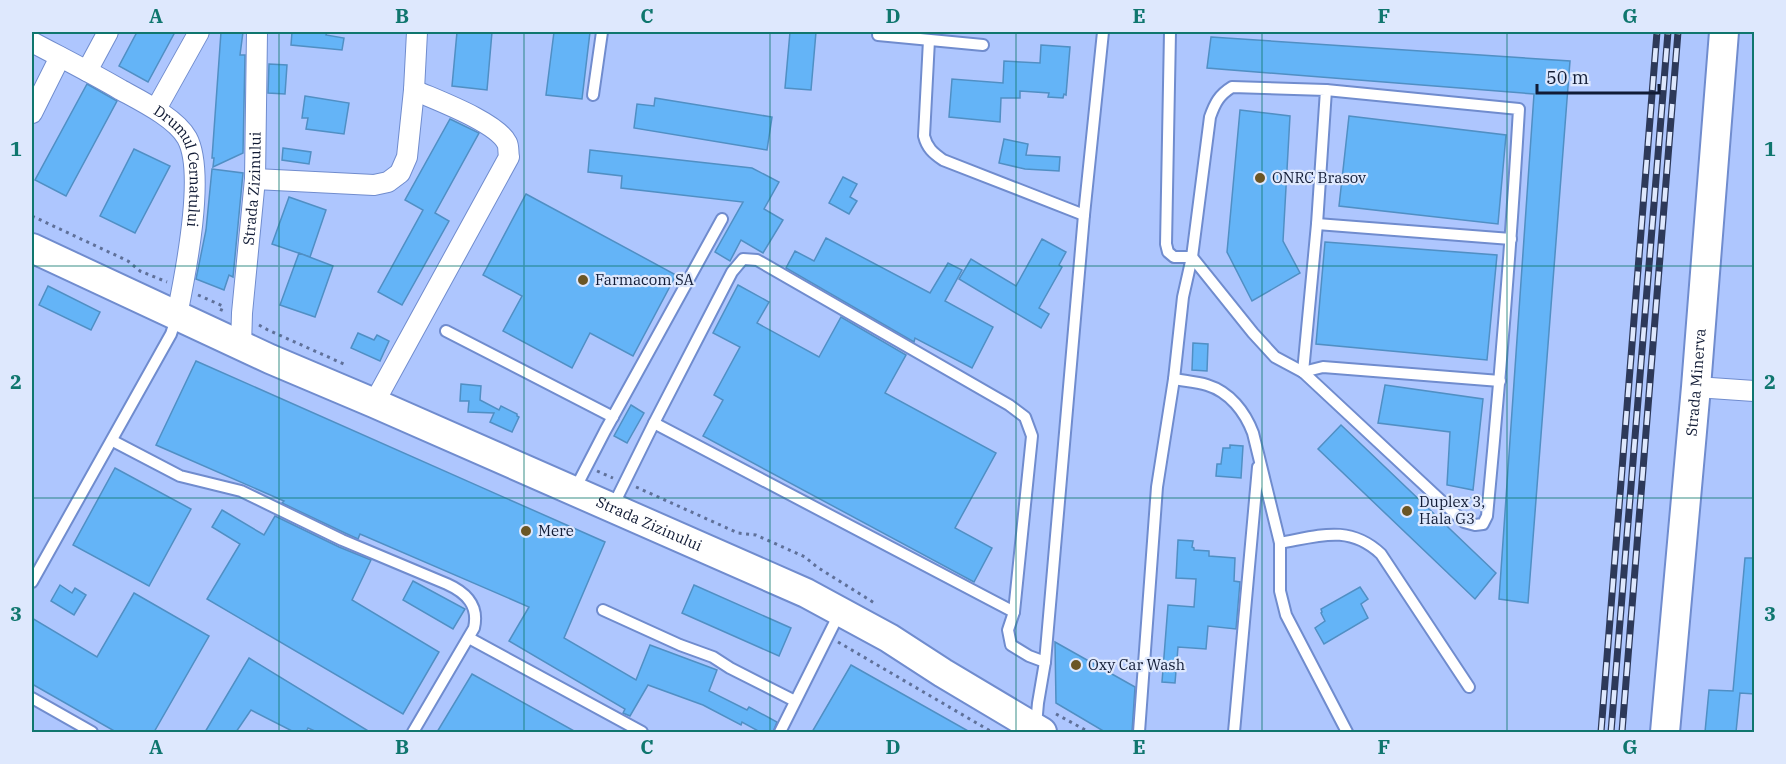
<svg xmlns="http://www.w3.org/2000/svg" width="1786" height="764" font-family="'IBM Plex Serif',serif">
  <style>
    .building { fill: #64b4f7; stroke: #508fc4; stroke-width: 1.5 }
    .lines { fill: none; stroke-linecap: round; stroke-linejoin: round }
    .lane-casing { stroke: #708cce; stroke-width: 14 }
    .street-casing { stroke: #708cce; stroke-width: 22 }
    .secondary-casing { stroke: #708cce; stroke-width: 32 }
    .path { stroke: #5f7099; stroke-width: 3; stroke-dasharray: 3 4.5; stroke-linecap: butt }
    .lane { stroke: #fff; stroke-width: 10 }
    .street { stroke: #fff; stroke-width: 20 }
    .secondary { stroke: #fff; stroke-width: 28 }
    .rail-casing { stroke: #2d3959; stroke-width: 7 }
    .rail { stroke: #dee8fd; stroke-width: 4.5; stroke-dasharray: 14; stroke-linecap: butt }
    .grid { fill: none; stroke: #0f766e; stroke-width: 1.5; stroke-opacity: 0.55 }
    .poi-dot { fill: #6b5625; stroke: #dee8fd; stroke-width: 2 }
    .labels { text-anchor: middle; stroke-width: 4.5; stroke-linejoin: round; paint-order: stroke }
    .street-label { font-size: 15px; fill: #111b35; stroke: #dee8fd }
    .poi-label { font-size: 15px; fill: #111b35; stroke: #dee8fd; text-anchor: start }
    .neatline { fill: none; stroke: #0f766e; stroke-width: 2 }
    .grid-label { font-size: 20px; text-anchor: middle; font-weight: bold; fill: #0f766e }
  </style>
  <rect width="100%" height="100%" fill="#aec6fe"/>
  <!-- building -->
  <g class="building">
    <path d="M137 32H175L148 82 119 66Z"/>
    <path d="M221 32H243L240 55H245L243 153 213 167 214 158H212Z"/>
    <path d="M292 32 302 33 303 32H327L326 35 344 38 342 50 291 45Z"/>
    <path d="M457 32H492L487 90 452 86Z"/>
    <path d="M554 32H590L582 99 546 95Z"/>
    <path d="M790 32H816L811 90 785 88Z"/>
    <path d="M1211 37 1570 61 1528 603 1499 599 1534 94 1207 68Z"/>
    <path d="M1041 45 1070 47 1066 95 1064 94 1063 98 1048 97 1049 93 1020 91V98H1001L1000 122 949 117 952 79 1003 83 1004 61 1040 63Z"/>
    <path d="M269 64 287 65 285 94 268 93Z"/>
    <path d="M87 84 117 101 66 196 35 180Z"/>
    <path d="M305 96 349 103 344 134 306 129 308 118H302Z"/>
    <path d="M655 98 772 117 767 150 634 128 637 104 654 106Z"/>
    <path d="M1240 110 1290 116 1283 241 1300 273 1252 301 1227 252Z"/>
    <path d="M1349 116 1506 135 1498 224 1339 206Z"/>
    <path d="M450 119 479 133 435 213 449 221 402 305 378 292 423 210 405 200Z"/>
    <path d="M1004 139 1028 144 1026 155 1060 157 1059 171 1025 169 999 163Z"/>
    <path d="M283 148 311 152 309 164 282 160Z"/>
    <path d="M134 149 170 166 135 233 100 216Z"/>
    <path d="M590 150 752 168 779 182 764 209 783 220 763 253 741 240 730 261 715 252 743 202 621 188 622 176 588 172Z"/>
    <path d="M212 169 243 173 233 277 229 275 224 290 196 279 206 230Z"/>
    <path d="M843 177 857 184 850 197 857 201 849 214 829 203Z"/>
    <path d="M526 194 676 275 633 356 590 333 572 368 503 331 522 296 483 275Z"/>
    <path d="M289 197 326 210 310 257 272 244Z"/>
    <path d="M826 238 930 293 948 263 962 270 945 301 993 327 972 368 915 338 914 342 786 268 795 251 814 261Z"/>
    <path d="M1042 239 1066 252 1059 265 1062 267 1039 308 1049 314 1041 328 959 279 971 259 1016 286Z"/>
    <path d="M1325 242 1497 255 1487 360 1316 344Z"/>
    <path d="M299 253 333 266 315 317 280 305Z"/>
    <path d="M738 285 769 302 757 323 819 357 841 317 906 355 885 393 996 453 955 528 992 548 974 582 703 436 723 400 714 395 740 347 713 333Z"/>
    <path d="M48 286 100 312 91 330 39 305Z"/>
    <path d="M358 333 374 340 377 335 389 341 380 361 351 348Z"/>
    <path d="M1193 343 1208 344 1207 371 1192 370Z"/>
    <path d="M196 361 605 542 564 638 636 680 650 645 717 670 709 691 747 710 749 707 777 722 773 732H760L742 722 741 725 703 705 648 685 630 716 623 713 625 709 509 641 529 607 360 534 358 539 345 533 282 503 284 501 156 445Z"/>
    <path d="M461 384 481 386 480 400 499 410 501 406 517 414V416L519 417 512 432 490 422 494 413 468 412 469 401H460Z"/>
    <path d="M1385 385 1483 399 1473 490 1447 485 1450 432 1378 423Z"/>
    <path d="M631 405 644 413 627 443 614 436Z"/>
    <path d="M1341 425 1496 573 1475 599 1318 449Z"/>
    <path d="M1230 445 1243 446 1241 478 1216 476 1217 464H1221L1223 448H1230Z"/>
    <path d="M115 468 191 509 149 586 73 545Z"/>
    <path d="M222 510 264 535 275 516 339 547 371 560 352 600 439 652 403 714 207 599 240 544 212 527Z"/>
    <path d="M1178 540 1193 541 1192 547 1194 548V550L1209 551V556L1235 558 1234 581 1240 582 1236 629 1208 626 1206 649 1178 647 1175 683 1162 682 1168 605 1194 607 1196 579 1176 578Z"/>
    <path d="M1745 558H1755V694L1740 693 1736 732H1705L1709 690 1733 691Z"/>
    <path d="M413 581 465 609 453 629 403 600Z"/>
    <path d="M60 585 72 593 75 588 86 595 74 615 51 601Z"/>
    <path d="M694 585 791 628 779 656 682 613Z"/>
    <path d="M1360 587 1368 599 1361 604 1368 618 1324 644 1315 628 1325 621 1321 613 1322 612 1321 609Z"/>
    <path d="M134 593 209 636 154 732H116L32 684V618L97 657Z"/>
    <path d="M1055 642 1135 687 1132 732H1105L1056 703Z"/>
    <path d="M249 658 370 732H317L308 728 306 732H294L251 710 236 732H205Z"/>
    <path d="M851 665 970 732H812Z"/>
    <path d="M472 674 576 732H437Z"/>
  </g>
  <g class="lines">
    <!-- lane casing -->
    <g class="lane-casing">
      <g id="lane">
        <path d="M1170 32 1166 244 1168 252 1174 257H1192"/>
        <path d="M878 35 983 45"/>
        <path d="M929 40 924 136C927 148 933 153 943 160L1084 215"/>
        <path d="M593 95 602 32"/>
        <path d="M1317 224 1511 239"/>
        <path d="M1192 257 1253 333 1275 357 1303 372 1464 522 1475 525 1483 524 1487 516C1500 380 1511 245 1519 109L1326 90"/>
        <path d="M446 331 613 417"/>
        <path d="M1303 372 1323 367 1500 381"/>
        <path d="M1174 379C1185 381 1197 382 1207 385 1230 392 1245 412 1253 433L1280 543V591L1286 615 1347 732"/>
        <path d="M654 423 1014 612"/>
        <path d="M113 441 180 476 241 491 342 540 447 584C467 593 479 606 474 628L413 732"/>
        <path d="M574 491 605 431 722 219"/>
        <path d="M613 506 654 423 732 272 743 259 757 260 1009 405 1025 417 1032 436 1014 612 1008 630 1011 645 1029 656 1045 662"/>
        <path d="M1280 543C1319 536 1349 524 1381 554L1469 687"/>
        <path d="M32 582 171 334 177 316"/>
        <path d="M603 610 680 645 713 657 730 668 795 701"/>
        <path d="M469 638 642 732"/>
        <path d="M32 698 92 732"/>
        <path d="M1036 725 1038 703 1045 662 1084 215 1103 32"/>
        <path d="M780 732 839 614"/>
        <path d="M1139 732 1157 487 1174 379 1183 297 1192 257 1210 117C1215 103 1219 95 1232 87L1326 90 1317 224 1303 372"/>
        <path d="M1234 732 1258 467"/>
      </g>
    </g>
    <!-- street casing -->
    <g class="street-casing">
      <g id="street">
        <path id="s1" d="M32 42C62 58 92 73 121 90 141 101 176 118 187 138 206 173 185 276 177 315"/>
        <path d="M87 71 108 32"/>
        <path d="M156 109 199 32"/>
        <path d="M32 113 60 57"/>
        <path d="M255 179 374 185 388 182 400 173 407 157 414 90 417 32"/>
        <path id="s2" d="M241 346 242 313 255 179 257 32"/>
        <path d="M1696 387 1754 391"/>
        <path d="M374 403 509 157C508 153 509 147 507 143 497 122 436 100 414 90"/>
      </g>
    </g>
    <!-- secondary casing -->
    <g class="secondary-casing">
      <g id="secondary">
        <path id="s3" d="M32 248 270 359 374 403 806 593 889 638 943 673 1042 732"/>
        <path id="s4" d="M1665 732 1696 387 1724 32"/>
      </g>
    </g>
    <!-- path -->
    <g class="path">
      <path d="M32 216 128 261 140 271 167 282"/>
      <path d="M198 295 223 306 220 313"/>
      <path d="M259 325 268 330 346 365"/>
      <path d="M597 471 613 478"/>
      <path d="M636 487 738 533 756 535 805 557 817 567 876 604"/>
      <path d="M838 642 992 732"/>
      <path d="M1056 714 1089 732"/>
    </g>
    <!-- lane -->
    <use href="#lane" class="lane"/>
    <!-- street -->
    <use href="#street" class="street"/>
    <!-- secondary -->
    <use href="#secondary" class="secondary"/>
    <!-- rail casing -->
    <g class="rail-casing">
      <g id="rail">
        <path d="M1601 732 1657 32"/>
        <path d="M1611 732 1668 32"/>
        <path d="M1622 732 1678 32"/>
      </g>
    </g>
    <!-- rail -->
    <use href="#rail" class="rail"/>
  </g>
  <!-- grid -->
  <path class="grid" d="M279 32V732M524 32V732M770 32V732M1016 32V732M1262 32V732M1507 32V732M32 266H1754M32 498H1754"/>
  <!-- markers -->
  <g class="poi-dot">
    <circle cx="1260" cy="178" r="6"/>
    <circle cx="583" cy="280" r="6"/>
    <circle cx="1407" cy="511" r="6"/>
    <circle cx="526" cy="531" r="6"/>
    <circle cx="1076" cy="665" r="6"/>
  </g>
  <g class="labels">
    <!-- street labels -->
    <g class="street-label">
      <text dy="5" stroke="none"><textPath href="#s1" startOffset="207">Drumul Cernatului</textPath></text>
      <text dy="5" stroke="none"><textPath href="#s2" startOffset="158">Strada Zizinului</textPath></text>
      <text dy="5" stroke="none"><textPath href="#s4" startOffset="351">Strada Minerva</textPath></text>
      <text dy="5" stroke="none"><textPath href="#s3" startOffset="676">Strada Zizinului</textPath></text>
    </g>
    <!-- poi labels -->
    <g class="poi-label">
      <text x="1272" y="183">ONRC Brasov</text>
      <text x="595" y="285">Farmacom SA</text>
      <text x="1419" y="507">Duplex 3,<tspan x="1419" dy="17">Hala G3</tspan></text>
      <text x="538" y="536">Mere</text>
      <text x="1088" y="670">Oxy Car Wash</text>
    </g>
  </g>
  <!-- border -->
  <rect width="1786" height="764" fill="none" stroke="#dee8fd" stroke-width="66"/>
  <!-- scale -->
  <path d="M1537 84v9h122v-9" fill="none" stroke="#111b35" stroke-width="3"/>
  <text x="1546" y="84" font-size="18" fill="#111b35" stroke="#dee8fd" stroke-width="4.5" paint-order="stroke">50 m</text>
  <rect x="33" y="33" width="1720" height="698" class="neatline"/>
  <g class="grid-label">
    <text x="156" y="23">A</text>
    <text x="402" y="23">B</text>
    <text x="647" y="23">C</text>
    <text x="893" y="23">D</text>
    <text x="1139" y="23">E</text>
    <text x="1384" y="23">F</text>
    <text x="1630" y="23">G</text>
    <text x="16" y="156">1</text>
    <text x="1770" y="156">1</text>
    <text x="16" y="389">2</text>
    <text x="1770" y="389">2</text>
    <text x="16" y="621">3</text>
    <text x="1770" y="621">3</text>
    <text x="156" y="754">A</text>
    <text x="402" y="754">B</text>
    <text x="647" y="754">C</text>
    <text x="893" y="754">D</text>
    <text x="1139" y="754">E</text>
    <text x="1384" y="754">F</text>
    <text x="1630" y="754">G</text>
  </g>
</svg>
